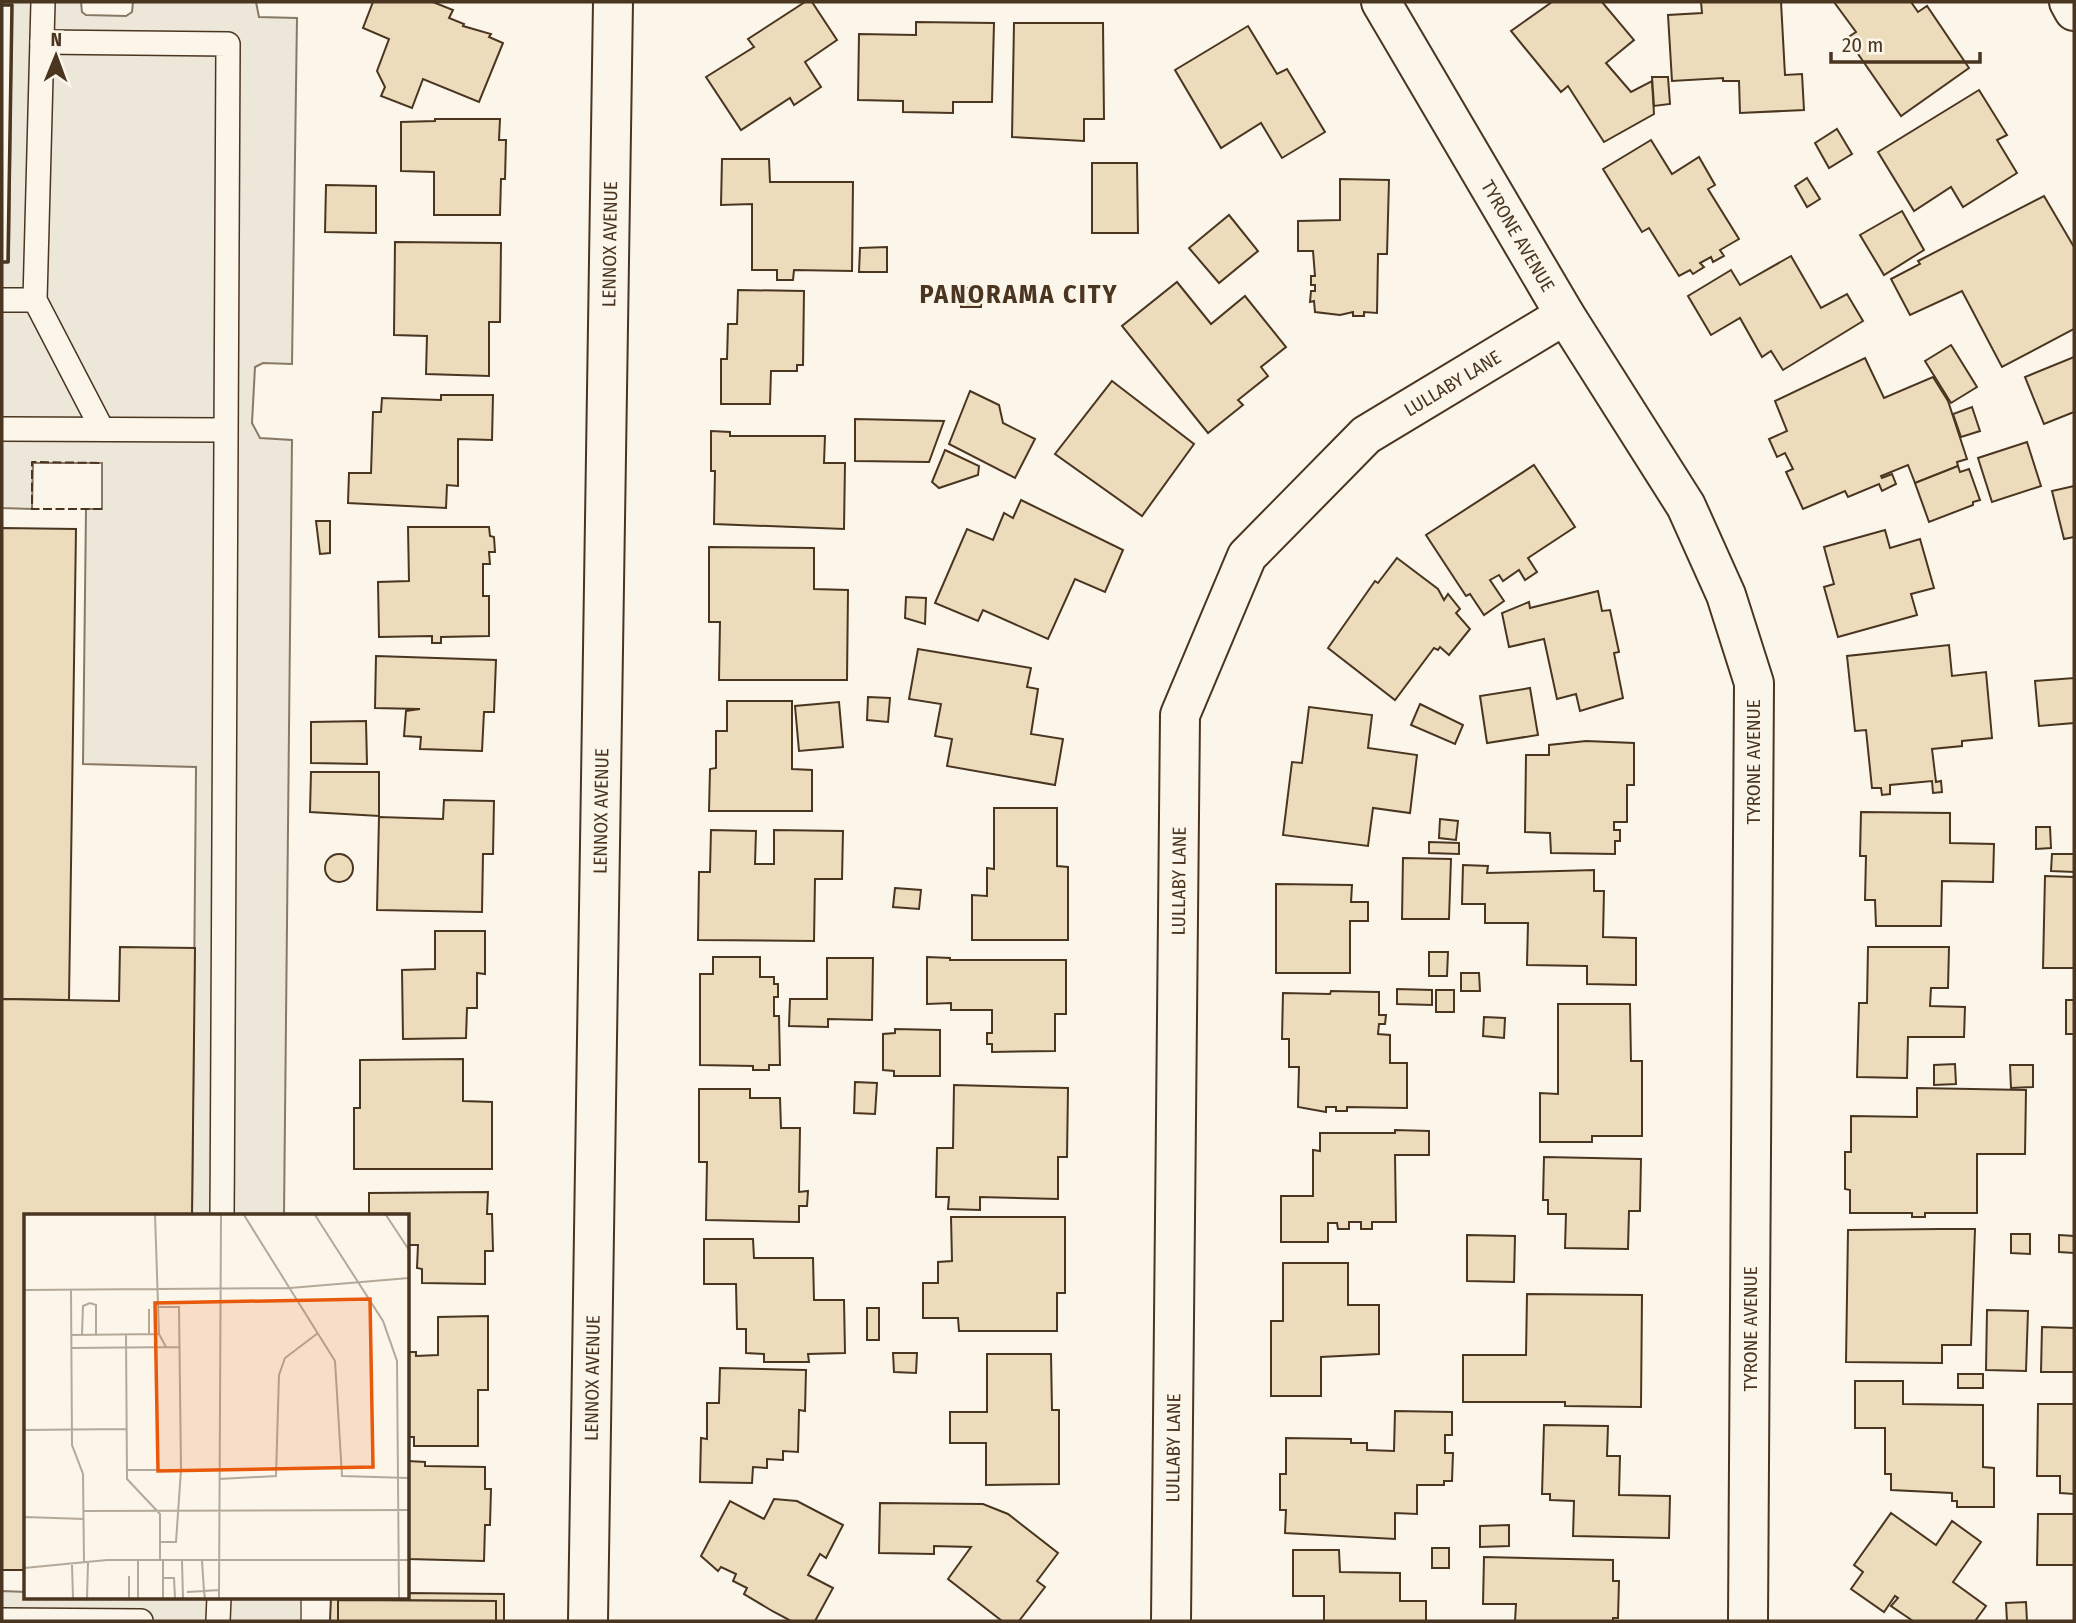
<svg xmlns="http://www.w3.org/2000/svg" width="2076" height="1623" font-family="'Fira Sans Condensed',sans-serif">
  <style>
    .parking { fill: #ede7d9; stroke: #887966; stroke-width: 2 }
    .building { fill: #ecdcbc; stroke: #4a3520; stroke-width: 2 }
    .lines { fill: none; stroke-linecap: round; stroke-linejoin: round }
    .service-casing { stroke: #4a3520; stroke-width: 26 }
    .minor-casing { stroke: #4a3520; stroke-width: 42 }
    .service { stroke: #fbf6e9; stroke-width: 23 }
    .minor { stroke: #fbf6e9; stroke-width: 38 }
    .fence { stroke: #4a3520; stroke-width: 2; stroke-dasharray: 9 3.5; stroke-linecap: butt }
    .wall { stroke: #4a3520; stroke-width: 3.5 }
    .labels { text-anchor: middle; stroke-width: 5; stroke-linejoin: round; paint-order: stroke }
    .street-label { font-size: 19px; fill: #4a3520; stroke: #fbf6e9 }
    .district-label { font-size: 26px; font-weight: bold; letter-spacing: 2px; fill: #4a3520; stroke: #fbf6e9 }
    .inset-road { fill: none; stroke: #b4a999; stroke-width: 2 }
    .view { fill: #e8590c; fill-opacity: 0.15; stroke: #e8590c; stroke-width: 3.5 }
    .inset-edge { fill: none; stroke: #4a3520; stroke-width: 3.5 }
  </style>
  <rect width="100%" height="100%" fill="#fbf6e9"/>
  <!-- parking -->
  <g class="parking">
    <path d="M12 2H81L82 12 86 15 126 16 132 12 133 2H256L259 17 297 18 292 364 263 363 255 367 252 423 260 438 292 440 284 1215H192L196 767 83 764 86 509H102V463H33L32 509 2 508V262H9Z"/>
    <path d="M2 1591 26 1592V1597H301V1621H2Z"/>
  </g>
  <!-- building -->
  <g class="building">
    <path d="M373 2H433L453 10 449 18 464 24 463 26 491 34 489 37 503 43 479 102 423 79 412 108 381 96 385 87 377 71 389 39 363 28Z"/>
    <path d="M805 2H812L837 40 805 62 821 87 794 105 790 98 741 130 706 77 754 47 748 39Z"/>
    <path d="M1552 2H1602L1634 40 1606 63 1631 92 1652 81 1654 114 1604 142 1568 86 1561 92 1511 31Z"/>
    <path d="M1701 2H1781L1785 75 1802 74 1804 110 1740 113 1739 81H1723V78L1672 81 1668 15 1702 13Z"/>
    <path d="M1834 2H1911L1918 12 1927 6 1969 68 1901 116 1847 38 1856 32Z"/>
    <path d="M916 22 994 23 992 102H953V113L903 112V101L858 100 859 34 916 35Z"/>
    <path d="M1014 23H1103L1104 119H1084V141L1012 137Z"/>
    <path d="M1248 26 1277 74 1287 69 1325 132 1282 158 1261 123 1221 148 1175 70Z"/>
    <path d="M1652 77H1668L1670 104 1654 106Z"/>
    <path d="M1979 90 2007 135 1997 140 2017 173 1963 207 1951 187 1914 211 1878 152Z"/>
    <path d="M435 119H500L499 140H506L505 179H501L500 215H434V172L401 171V122L435 121Z"/>
    <path d="M1837 129 1852 154 1829 168 1815 143Z"/>
    <path d="M1651 140 1672 174 1699 157 1715 185 1708 189 1739 239 1720 250 1724 256 1713 262 1711 257 1700 263 1704 267 1693 274 1690 270 1679 276 1649 228 1642 232 1603 169Z"/>
    <path d="M722 159H769L770 182H853L852 271 794 270 793 280H777V270H752V204L721 205Z"/>
    <path d="M1092 163H1137L1138 233H1092Z"/>
    <path d="M1807 178 1820 199 1807 207 1795 186Z"/>
    <path d="M1340 179 1389 180 1387 254H1378L1377 313 1364 312V316H1353V312L1340 315 1315 312 1314 301 1310 302 1311 291H1315V285H1311V276H1315L1313 251H1298V221L1340 220Z"/>
    <path d="M326 185 376 186V233L325 232Z"/>
    <path d="M2044 196 2074 247V329L2002 367 1962 291 1910 315 1891 279 1920 264 1918 261Z"/>
    <path d="M1902 211 1924 250 1884 275 1860 235Z"/>
    <path d="M1229 215 1258 251 1219 283 1189 248Z"/>
    <path d="M395 242 501 243 500 322H489V376L426 374 427 336 394 335Z"/>
    <path d="M887 247V272H859L860 248Z"/>
    <path d="M1791 256 1821 308 1847 294 1863 321 1783 370 1771 351 1762 357 1740 318 1711 335 1688 296 1731 270 1740 285Z"/>
    <path d="M1177 282 1211 324 1245 296 1286 347 1261 367 1268 376 1238 400 1243 405 1208 433 1122 326Z"/>
    <path d="M962 288H982L981 307H961Z"/>
    <path d="M738 290 804 291 803 365H797V371H771L770 404H721V359H727L728 324H737Z"/>
    <path d="M1951 345 1977 387 1951 403 1925 361Z"/>
    <path d="M2074 357V412L2044 424 2025 377Z"/>
    <path d="M1865 358 1884 398 1933 377 1948 401 1967 459 1957 462 1958 466 1915 483 1908 465 1881 476 1882 478 1892 474 1896 484 1882 491 1879 484 1848 497 1845 491 1803 509 1786 472 1793 469 1785 453 1777 457 1769 439 1787 431 1775 401Z"/>
    <path d="M1112 381 1194 444 1142 516 1055 454Z"/>
    <path d="M970 391 999 405 1003 423 1035 439 1015 478 949 444Z"/>
    <path d="M441 395H493L492 440 458 439V486L447 485 446 508 348 503 349 473H371L373 412H381L382 398 441 400Z"/>
    <path d="M1972 407 1980 431 1961 437 1953 414Z"/>
    <path d="M855 419 944 421 929 462 855 461Z"/>
    <path d="M711 431 730 432V436H825L824 463H845L844 529 714 524 715 471H711Z"/>
    <path d="M2027 442 2041 486 1992 502 1978 458Z"/>
    <path d="M945 450 979 466 978 475 939 488 932 482Z"/>
    <path d="M1534 465 1575 527 1528 558 1537 572 1525 580 1519 570 1503 581 1499 575 1490 580 1504 601 1484 615 1470 594 1466 596 1426 535Z"/>
    <path d="M1958 466 1960 472 1969 469 1980 500 1973 502V505L1929 522 1915 483Z"/>
    <path d="M2074 486V537L2064 539 2052 491Z"/>
    <path d="M1021 500 1123 550 1105 592 1075 579 1048 639 983 610 978 621 935 603 967 529 993 540 1004 513 1013 518Z"/>
    <path d="M316 521H330V553L320 554Z"/>
    <path d="M408 527H489L490 536 494 537 495 552H489L490 564H483V596H489V636L441 637V643H432V636L379 637 378 582 409 581Z"/>
    <path d="M2 528 76 529 69 1000 2 999Z"/>
    <path d="M1885 530 1890 548 1920 539 1934 588 1911 594 1917 615 1838 637 1824 587 1834 584 1824 547Z"/>
    <path d="M709 547 814 548V589L848 590 847 680H719L720 622H709Z"/>
    <path d="M1397 558 1438 589 1444 600 1448 594 1460 609 1456 613 1470 629 1449 655 1440 647 1438 650 1434 648 1395 700 1328 648 1375 581 1378 583Z"/>
    <path d="M1598 591 1602 611 1610 610 1619 652 1614 653 1623 698 1580 711 1576 694 1557 699 1544 639 1509 647 1502 613 1529 602 1530 608Z"/>
    <path d="M906 597 926 598 925 624 905 618Z"/>
    <path d="M1949 645 1952 676 1986 672 1992 738 1962 741V746L1932 749 1936 782 1941 781 1942 792 1933 793 1932 781 1890 785V794L1882 795 1881 788H1872L1866 730 1855 731 1847 656Z"/>
    <path d="M918 649 1031 668 1027 687 1038 689 1031 734 1063 739 1055 785 947 766 952 739 935 736 941 704 909 699Z"/>
    <path d="M376 656 496 660 494 712H484L482 751 420 749 421 737 404 736 406 711 420 709 375 708Z"/>
    <path d="M2074 678V723L2039 726 2035 681Z"/>
    <path d="M1530 688 1538 735 1487 743 1480 696Z"/>
    <path d="M868 697 890 698 888 722 867 720Z"/>
    <path d="M727 701H792V769L812 770V811H709L710 769 716 768V731H727Z"/>
    <path d="M839 702 843 747 799 751 795 706Z"/>
    <path d="M1420 704 1463 725 1455 744 1411 725Z"/>
    <path d="M1309 707 1372 715 1368 748 1417 755 1410 813 1373 808 1368 846 1283 835 1292 762 1302 763Z"/>
    <path d="M366 721 367 764 311 763V722Z"/>
    <path d="M1586 741 1634 743V785H1627V822H1614V830H1620V841H1615V854L1551 853 1550 833 1525 832 1526 755H1549V745Z"/>
    <path d="M311 772H379V816L310 812Z"/>
    <path d="M444 800 494 801 493 854H483L482 912 377 910 379 817 443 819Z"/>
    <path d="M994 808H1057V866L1068 867V940H972V895L987 896V868L994 869Z"/>
    <path d="M1861 812 1950 813V843L1994 844 1993 882 1942 881 1941 926H1876L1875 900H1865L1866 856H1860Z"/>
    <path d="M1440 819 1458 821 1456 840 1439 838Z"/>
    <path d="M2036 827H2050L2051 848 2036 849Z"/>
    <path d="M711 830 756 831 755 864H774V830L843 831 842 879H815L814 941 698 940 699 872H710Z"/>
    <path d="M1429 842 1459 843V854L1429 853Z"/>
    <path d="M2052 854H2074V872L2051 871Z"/>
    <circle cx="339" cy="868" r="14"/>
    <path d="M1403 858 1451 859 1449 919H1402Z"/>
    <path d="M1463 865 1488 866 1487 873 1594 870V891H1604L1603 937 1636 938V985L1587 984V966L1527 965 1528 923H1485V904H1462Z"/>
    <path d="M2045 876 2074 877V968H2043Z"/>
    <path d="M1276 884 1352 885 1351 902H1368V921H1350V973H1276Z"/>
    <path d="M895 888 921 890 919 909 893 907Z"/>
    <path d="M435 931H485V974L477 973V1008H467L466 1038 403 1039 402 970 435 969Z"/>
    <path d="M120 947 195 948 192 1215H26V1570H2V999L119 1001Z"/>
    <path d="M1868 947H1949L1948 988H1931L1930 1006 1965 1007 1964 1037H1908L1907 1078 1857 1077 1859 1003H1867Z"/>
    <path d="M1429 952H1448L1447 976H1429Z"/>
    <path d="M713 957H760V977H774V984H778V997H774V1016H779L780 1065H769V1070H753V1066L700 1065V974H713Z"/>
    <path d="M927 957 950 958V960H1066V1014H1055V1051L992 1052V1044H987V1033H992V1010H951V1003L927 1004Z"/>
    <path d="M827 958H873L872 1020 828 1019V1027L789 1026 790 999H827Z"/>
    <path d="M1461 973H1479L1480 991H1461Z"/>
    <path d="M1397 989 1432 990V1005L1397 1004Z"/>
    <rect x="1436" y="990" width="18" height="22"/>
    <path d="M1331 991 1379 992V1015H1386L1385 1024H1379L1378 1034 1390 1035V1063H1407V1108L1347 1107V1111H1336V1107H1326V1112L1298 1107 1299 1067H1289V1039H1282L1283 993 1330 994Z"/>
    <rect x="2066" y="1000" width="8" height="34"/>
    <path d="M1558 1004H1630L1631 1061H1642V1136H1592V1142H1540V1093L1558 1094Z"/>
    <path d="M1484 1017 1505 1018 1504 1038 1483 1036Z"/>
    <path d="M895 1029 940 1030V1076H894V1071L883 1070V1034L895 1033Z"/>
    <path d="M463 1059V1101L492 1102V1169H354V1108H360V1060Z"/>
    <path d="M1955 1064 1956 1084 1934 1085V1065Z"/>
    <path d="M2010 1065H2033V1087L2011 1088Z"/>
    <path d="M855 1082 877 1083 875 1114 854 1113Z"/>
    <path d="M954 1085 1068 1088 1067 1157H1058V1199L980 1197V1210L948 1209 949 1197H936L937 1148H953Z"/>
    <path d="M1917 1088 2026 1090 2025 1154H1977V1213H1925V1217H1912V1213H1850V1190L1845 1189V1152H1851V1116L1917 1117Z"/>
    <path d="M699 1089H750V1098H780L781 1128H800L799 1192 808 1191 807 1206H799V1222L706 1220 707 1162H699Z"/>
    <path d="M1395 1130 1429 1131V1155H1395L1396 1222H1372V1229H1361V1222H1349V1229H1338L1337 1223H1328V1242H1281V1196H1313V1150L1320 1151V1133H1395Z"/>
    <path d="M1544 1157 1641 1159 1640 1211H1629L1628 1249 1565 1248 1566 1214H1548V1200H1543Z"/>
    <path d="M488 1192 487 1214H492L493 1251H485V1284L422 1283V1269L417 1268 418 1245H408V1215H369V1193Z"/>
    <path d="M951 1217H1065V1293H1057V1331H959L958 1318H923V1283H938V1262L952 1261Z"/>
    <path d="M1940 1229H1975L1971 1345H1942V1363L1846 1362 1848 1230Z"/>
    <path d="M2011 1234H2030V1254L2011 1253Z"/>
    <path d="M1467 1235 1515 1236 1514 1282 1467 1281Z"/>
    <path d="M2059 1235 2074 1236V1253L2059 1252Z"/>
    <path d="M704 1239H753L754 1258H813L814 1300H844L845 1353 808 1354 809 1362H764V1354L746 1353V1329H737L736 1284H704Z"/>
    <path d="M1283 1263H1348V1305H1379V1354L1321 1357V1396H1271V1321H1283Z"/>
    <path d="M1527 1294 1642 1295 1641 1407 1565 1406V1402H1463V1355H1526Z"/>
    <rect x="867" y="1308" width="12" height="32"/>
    <path d="M1987 1310 2028 1311 2026 1371 1986 1370Z"/>
    <path d="M488 1316V1390H478V1446H414V1437H408V1352H416V1356L438 1355V1317Z"/>
    <path d="M2042 1327 2074 1328V1372H2041Z"/>
    <path d="M893 1353H917L916 1373 894 1372Z"/>
    <path d="M987 1354H1051L1052 1410H1059V1484L986 1485V1443H950V1412H987Z"/>
    <path d="M720 1368 806 1370 805 1411 799 1410 798 1452 783 1451V1460L767 1459V1468L753 1467 752 1483 700 1482 701 1438 707 1439V1403H719Z"/>
    <rect x="1958" y="1374" width="25" height="14"/>
    <path d="M1855 1381H1903V1404L1983 1405V1467L1994 1468V1507H1957V1501H1952V1493L1891 1490V1474H1885V1428H1855Z"/>
    <path d="M2038 1404H2074V1494L2060 1493V1476H2037Z"/>
    <path d="M1395 1411 1452 1412V1435H1445V1453H1453L1452 1481H1444V1485H1417V1514L1395 1513V1539L1285 1533 1286 1510H1280V1474H1286V1438L1351 1439V1443H1367V1450L1394 1451Z"/>
    <path d="M1544 1425 1608 1426 1607 1456H1620L1619 1495 1670 1496 1669 1538 1573 1536 1574 1501 1550 1500V1494H1542Z"/>
    <path d="M408 1461 425 1462V1466L485 1467V1489H491L490 1525H485L484 1561 408 1559Z"/>
    <path d="M774 1499 797 1501 843 1525 826 1558 820 1554 808 1575 833 1588 815 1621H791L774 1612 744 1594 747 1588 733 1581 736 1574 721 1567 718 1571 701 1556 730 1501 764 1519Z"/>
    <path d="M880 1503 983 1504 1008 1514 1058 1553 1037 1581 1045 1587 1019 1621H1002L948 1579 971 1547 934 1546V1554L879 1553Z"/>
    <path d="M1891 1513 1936 1545 1952 1521 1981 1542 1953 1582 1986 1606 1975 1621H1913L1891 1606 1898 1598 1895 1596 1884 1612 1851 1589 1863 1572 1854 1565Z"/>
    <path d="M2038 1514H2074V1565H2037Z"/>
    <path d="M1509 1525V1546L1480 1547V1526Z"/>
    <rect x="1432" y="1548" width="17" height="20"/>
    <path d="M1293 1550H1339L1340 1572 1400 1573V1601H1426V1621H1324V1596H1293Z"/>
    <path d="M1484 1557 1613 1560V1581H1619L1618 1618H1613V1621H1515L1516 1604H1483Z"/>
    <path d="M408 1593 504 1594V1621H496V1601L338 1600V1621H330L331 1597H408Z"/>
    <path d="M338 1600 496 1601V1621H338Z"/>
    <path d="M2026 1602 2027 1621H2007L2006 1603Z"/>
  </g>
  <g class="lines">
    <!-- service casing -->
    <g class="service-casing">
      <g id="service">
        <path d="M43 2 35 300 102 429"/>
        <path d="M42 42 228 44C223 435 225 825 222 1215"/>
        <path d="M2 300H35"/>
        <path d="M2 429 223 430"/>
        <path d="M2 1620 141 1621"/>
        <path d="M218 1621 219 1597"/>
      </g>
    </g>
    <!-- minor casing -->
    <g class="minor-casing">
      <g id="minor">
        <path id="s1" d="M1381 2 1565 315 1686 506 1726 595 1754 683 1748 1621"/>
        <path d="M2069 2 2074 11"/>
        <path id="s2" d="M588 1621 613 2"/>
        <path id="s3" d="M1171 1621 1180 715 1247 556 1366 435 1565 315"/>
      </g>
    </g>
    <!-- service -->
    <use href="#service" class="service"/>
    <!-- minor -->
    <use href="#minor" class="minor"/>
    <!-- fence -->
    <path class="fence" d="M102 509H32V462L102 463"/>
    <!-- wall -->
    <path class="wall" d="M2 5H12L8 262H2"/>
  </g>
  <g class="labels">
    <!-- street labels -->
    <g class="street-label">
      <text dy="7" stroke="none"><textPath href="#s1" startOffset="271">TYRONE AVENUE</textPath></text>
      <text dy="7" stroke="none"><textPath href="#s2" startOffset="1377">LENNOX AVENUE</textPath></text>
      <text dy="7" stroke="none"><textPath href="#s3" startOffset="1349">LULLABY LANE</textPath></text>
      <text transform="translate(1753 762) rotate(-90)" y="7">TYRONE AVENUE</text>
      <text dy="7" stroke="none"><textPath href="#s2" startOffset="810">LENNOX AVENUE</textPath></text>
      <text dy="7" stroke="none"><textPath href="#s3" startOffset="740">LULLABY LANE</textPath></text>
      <text transform="translate(1750 1329) rotate(-90)" y="7">TYRONE AVENUE</text>
      <text dy="7" stroke="none"><textPath href="#s2" startOffset="243">LENNOX AVENUE</textPath></text>
      <text dy="7" stroke="none"><textPath href="#s3" startOffset="173">LULLABY LANE</textPath></text>
    </g>
    <!-- district labels -->
    <g class="district-label">
      <text x="1019" y="303">PANORAMA CITY</text>
    </g>
  </g>
  <!-- overview -->
  <g transform="translate(24 1214)">
    <rect width="385" height="385" fill="#fbf6e9"/>
    <path class="inset-road" d="M131 1 135 120 142 133M220 1 311 147 318 262 385 264M291 1 359 107 373 147 375 384M362 1 385 36M47 75 48 231 59 260 60 349M0 76 266 74 385 64M135 93H155L157 256 152 328H136M125 95V120M0 109V361M58 120 59 92 66 89 72 91V120M102 120 103 265 136 300V347M47 121 135 120M47 134 155 133M0 216 103 215M103 256H157M195 265 252 262 255 161 261 144 294 119M60 297 385 296M1 303 60 305M114 347V384M139 347V384M158 347 159 384M48 351 49 384M0 354 83 346H385M105 362V384M139 364H150L151 384M163 378 180 377 178 347M63 384 64 349M181 384 180 377 195 376M195 384 197 1"/>
    <path class="view" d="M346 85 349 253 134 257 131 89Z"/>
    <rect width="385" height="385" class="inset-edge"/>
  </g>
  <!-- border -->
  <rect width="2076" height="1623" fill="none" stroke="#4a3520" stroke-width="7"/>
  <!-- north arrow -->
  <g transform="translate(56 56) rotate(1)" stroke="#fbf6e9" stroke-width="5" paint-order="stroke">
  <path d="M0-5L12 26L0 18L-12 26Z" fill="#4a3520"/>
  <text y="-10" font-size="19" font-weight="bold" text-anchor="middle" fill="#4a3520">N</text>
  </g>
  <!-- scale -->
  <path d="M1831 52v10h149v-10" fill="none" stroke="#4a3520" stroke-width="3.5"/>
  <text x="1842" y="52" font-size="21" fill="#4a3520" stroke="#fbf6e9" stroke-width="5" paint-order="stroke">20 m</text>
</svg>
